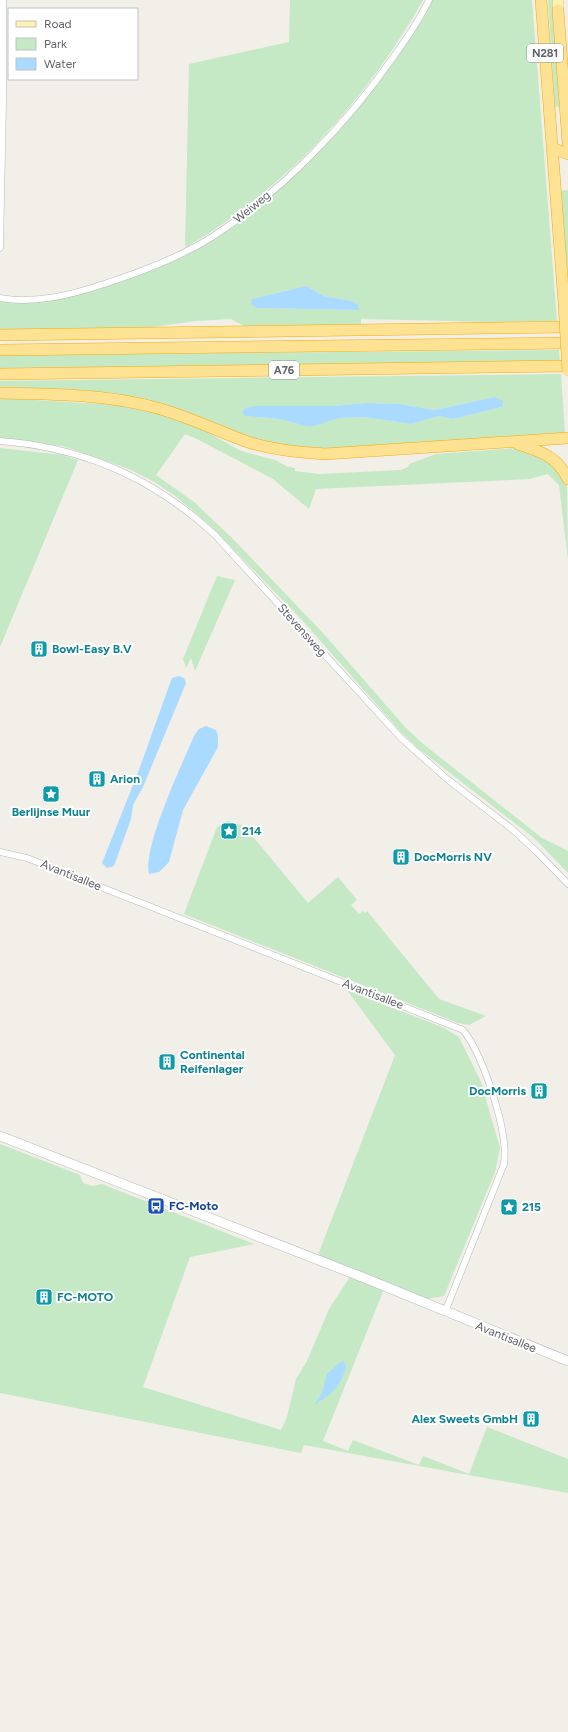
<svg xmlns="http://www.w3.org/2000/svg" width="568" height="1732" font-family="Figtree,sans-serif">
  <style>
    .green { fill: #c5e8c5; fill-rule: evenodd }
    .water { fill: #aadaff }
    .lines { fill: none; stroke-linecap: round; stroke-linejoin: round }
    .street-casing { stroke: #b5b8bc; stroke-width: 7 }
    .secondary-casing { stroke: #b6babf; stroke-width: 10 }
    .primary-casing { stroke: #f2c960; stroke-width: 11 }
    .highway-casing { stroke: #f9ab00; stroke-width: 12 }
    .street { stroke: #fff; stroke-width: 6 }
    .secondary { stroke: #fff; stroke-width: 9 }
    .primary { stroke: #fff2af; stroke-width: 10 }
    .highway { stroke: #fde293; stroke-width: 11 }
    .highway-bridge-casing { stroke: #f9ab00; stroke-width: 12; stroke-linecap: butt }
    .highway-bridge { stroke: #fde293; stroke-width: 11 }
    .labels { text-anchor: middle; stroke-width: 4; stroke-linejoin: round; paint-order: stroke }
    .shield { fill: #fff; stroke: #8f9295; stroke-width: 1 }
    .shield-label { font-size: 11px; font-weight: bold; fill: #5f6368 }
    .street-label { font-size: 12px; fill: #5f6368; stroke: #fff }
    .culture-label { font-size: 12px; font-weight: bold; fill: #0d838f; stroke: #fff; text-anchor: start }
    .transit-label { font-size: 12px; font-weight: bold; fill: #164399; stroke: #fff; text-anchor: start }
  </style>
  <rect width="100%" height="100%" fill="#f1efe8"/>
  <!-- green -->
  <g class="green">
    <path d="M290 0H423C367 100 284 190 185 248L189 64 289 42Z"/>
    <path d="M432 0H532L557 321 494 322 361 319V324L246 327 231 319 195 321 139 329H0V301H48L154 268 243 219 275 193 306 164 369 95 399 54ZM306 286 324 296 352 301 359 310 257 308 252 299Z"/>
    <path d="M548 0H556L563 106 555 107Z"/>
    <path d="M568 190V275L558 191Z"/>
    <path d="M559 350 560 364 0 368V355Z"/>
    <path d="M561 374 565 433 322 450 262 444 163 405 122 395 85 390 0 387V381ZM495 397 502 407 453 419 439 416 411 424 364 417 339 418 306 426 279 419 245 416 253 406H333L366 403 400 404 434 410Z"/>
    <path d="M0 398 121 405 152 412 198 427 241 451 275 460 288 467 295 468V471L319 474 401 470 408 467 409 464 436 454 516 448 551 462 567 486 568 560 559 485 548 474 529 479 316 489 309 509 273 479 199 440 185 434 156 475 194 502 231 537 323 633 405 727 422 743 542 838 568 851V873L534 838 418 748 401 732 302 620 210 525 174 495 153 481 129 469 63 446 0 439Z"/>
    <path d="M0 448 63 455 78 460 0 647Z"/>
    <path d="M217 576 235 580 195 671 191 658 186 668 183 659Z"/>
    <path d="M228 821 244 826 308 903 338 877 357 900 351 905 359 914 363 911 365 913 367 911 439 999 486 1016 469 1025 458 1023 184 914 217 827Z"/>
    <path d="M347 990 442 1027 459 1037 481 1082 500 1148 495 1172 444 1296 426 1299 318 1255 395 1055Z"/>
    <path d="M0 1144 80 1175 83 1183 92 1186 102 1184 254 1244 190 1257 143 1387 281 1430 287 1417 296 1379 307 1361 329 1309 350 1277 384 1289 323 1441 348 1451 353 1440 419 1465 423 1456 469 1474 487 1427 568 1459V1493L304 1445 301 1453 0 1393Z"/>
  </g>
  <!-- water -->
  <g class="water">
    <path d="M306 286 324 296 352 301 358 305 359 310 257 308 251 304 252 299Z"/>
    <path d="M495 397 503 401 502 407 453 419 439 416 411 424 364 417 339 418 314 426H306L279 419 245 416 242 413 244 409 253 406H333L366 403 400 404 434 410Z"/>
    <path d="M179 676 184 678 186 683 143 787 133 805 131 819 114 866 107 868 102 863 139 770 169 686 172 678Z"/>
    <path d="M206 726 216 730 218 736V747L183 810 169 862 159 872 149 874C142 848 183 762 195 734L199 729Z"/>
    <path d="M343 1360 346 1367C339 1389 333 1393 314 1405L322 1393 327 1374Z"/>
  </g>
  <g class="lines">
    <!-- street casing -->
    <g class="street-casing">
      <g id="street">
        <path d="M0 248 3 102V0"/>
        <path d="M0 298C35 304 71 295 104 284 141 272 179 258 212 237 281 192 345 126 392 59 405 41 419 21 429 0"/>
        <path d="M0 441C82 447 155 479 215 535L402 739 447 779 512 829 537 852 568 884"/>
        <path d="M0 852 27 858 463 1030C483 1055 509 1132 504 1164L445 1312"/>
      </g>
    </g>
    <!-- secondary casing -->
    <g class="secondary-casing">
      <path id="secondary" d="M0 1136 367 1279 568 1361"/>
    </g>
    <!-- primary casing -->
    <g class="primary-casing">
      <path id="primary" d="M558 0V10"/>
    </g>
    <!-- highway casing -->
    <g class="highway-casing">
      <g id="highway">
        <path d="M541 0 564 303"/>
        <path d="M558 10 568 143"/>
        <path d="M552 148 568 154"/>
        <path d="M0 335 568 327"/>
        <path d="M0 350 568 343"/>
        <path d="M0 374 568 366"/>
        <path d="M0 393C52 394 106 394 157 408 187 416 215 430 245 441 271 450 298 452 325 454L568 438"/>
        <path d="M518 444C541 452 556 455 568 479"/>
      </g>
    </g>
    <!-- street -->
    <use href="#street" class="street"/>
    <!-- secondary -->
    <use href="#secondary" class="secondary"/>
    <!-- primary -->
    <use href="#primary" class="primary"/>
    <!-- highway -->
    <use href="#highway" class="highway"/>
    <!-- highway-bridge casing -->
    <g class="highway-bridge-casing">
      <path id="highway-bridge" d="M564 303 568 371"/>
    </g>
    <!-- highway-bridge -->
    <use href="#highway-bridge" class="highway-bridge"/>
  </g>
  <!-- icons -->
  <defs>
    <g id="building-square" transform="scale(0.9)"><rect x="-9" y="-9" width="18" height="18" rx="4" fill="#0f9aa8" stroke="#fff"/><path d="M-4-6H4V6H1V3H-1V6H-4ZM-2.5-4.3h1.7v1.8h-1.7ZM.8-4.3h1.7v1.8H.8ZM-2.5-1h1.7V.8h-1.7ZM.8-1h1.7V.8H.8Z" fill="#fff"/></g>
    <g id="sight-square" transform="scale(0.9)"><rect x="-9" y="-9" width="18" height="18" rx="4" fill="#0f9aa8" stroke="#fff"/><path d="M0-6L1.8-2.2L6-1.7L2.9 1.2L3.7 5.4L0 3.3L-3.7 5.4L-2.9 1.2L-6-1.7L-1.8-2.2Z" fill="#fff"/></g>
    <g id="bus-square" transform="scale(0.9)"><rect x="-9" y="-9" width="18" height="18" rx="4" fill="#1a4fb4" stroke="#fff"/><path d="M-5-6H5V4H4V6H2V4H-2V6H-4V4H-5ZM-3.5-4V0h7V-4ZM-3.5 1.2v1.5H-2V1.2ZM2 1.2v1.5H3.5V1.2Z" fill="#fff"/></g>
  </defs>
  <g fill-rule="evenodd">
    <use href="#building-square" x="39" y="649"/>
    <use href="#building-square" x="97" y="779"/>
    <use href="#sight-square" x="51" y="794"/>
    <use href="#sight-square" x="229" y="831"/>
    <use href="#building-square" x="401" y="857"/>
    <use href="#building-square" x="167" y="1062"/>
    <use href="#building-square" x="539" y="1091"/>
    <use href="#bus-square" x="156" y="1206"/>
    <use href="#sight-square" x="509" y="1207"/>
    <use href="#building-square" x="44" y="1297"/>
    <use href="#building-square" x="531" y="1419"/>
  </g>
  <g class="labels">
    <!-- shield labels -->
    <g class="shield">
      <rect x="527" y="44" width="36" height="18" rx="3"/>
      <rect x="269" y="361" width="30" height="18" rx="3"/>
    </g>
    <g class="shield-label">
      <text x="545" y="57">N281</text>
      <text x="284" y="374">A76</text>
    </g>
    <!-- street labels -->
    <g class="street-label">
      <text transform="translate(252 207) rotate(-39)" y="4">Weiweg</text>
      <text transform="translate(302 630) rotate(48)" y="4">Stevensweg</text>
      <text transform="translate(71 875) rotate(22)" y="4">Avantisallee</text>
      <text transform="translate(373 994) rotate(21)" y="4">Avantisallee</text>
      <text transform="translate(506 1337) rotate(22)" y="4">Avantisallee</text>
    </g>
    <!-- culture labels -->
    <g class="culture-label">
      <text x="52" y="653">Bowl-Easy B.V</text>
      <text x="110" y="783">Arion</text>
      <text x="51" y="816" text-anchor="middle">Berlijnse Muur</text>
      <text x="242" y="835">214</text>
      <text x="414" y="861">DocMorris NV</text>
      <text x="180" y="1059">Continental<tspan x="180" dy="14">Reifenlager</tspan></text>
      <text x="526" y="1095" text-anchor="end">DocMorris</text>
      <text x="522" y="1211">215</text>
      <text x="57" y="1301">FC-MOTO</text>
      <text x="518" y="1423" text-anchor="end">Alex Sweets GmbH</text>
    </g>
    <!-- transit labels -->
    <g class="transit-label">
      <text x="169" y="1210">FC-Moto</text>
    </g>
  </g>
  <!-- legend -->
  <rect x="8" y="8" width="130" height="72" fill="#ffffff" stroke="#bfc1c3"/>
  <rect x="16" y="21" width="20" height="6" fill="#fff2af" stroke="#bfc1c3"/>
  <text x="44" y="28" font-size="12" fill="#5f6368">Road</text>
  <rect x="16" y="38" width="20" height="12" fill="#c5e8c5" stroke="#bfc1c3"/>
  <text x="44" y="48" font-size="12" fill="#5f6368">Park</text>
  <rect x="16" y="58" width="20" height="12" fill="#aadaff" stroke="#bfc1c3"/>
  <text x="44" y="68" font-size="12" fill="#5f6368">Water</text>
</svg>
